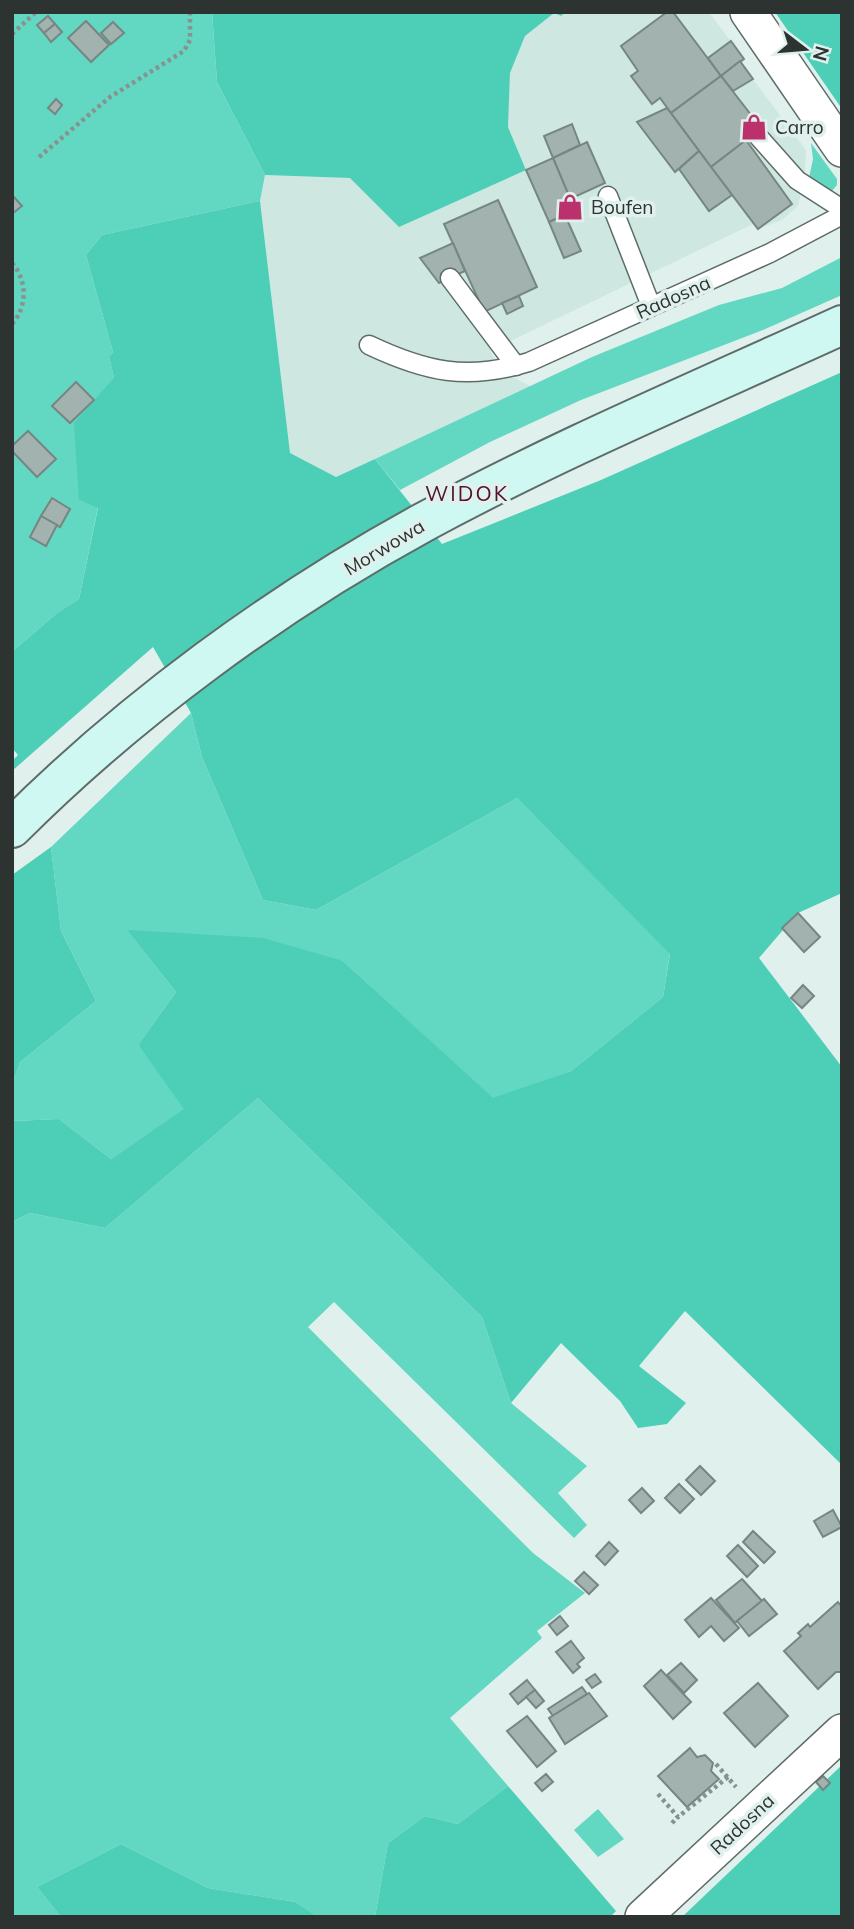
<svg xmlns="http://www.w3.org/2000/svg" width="854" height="1929" font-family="Mulish,sans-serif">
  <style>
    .built { fill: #cee7e1 }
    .green { fill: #62d7c1 }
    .forest { fill: #4dceb7 }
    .building { fill: #a2b3af; stroke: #768682; stroke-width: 2 }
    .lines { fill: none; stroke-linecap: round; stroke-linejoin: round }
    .service-casing { stroke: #5d6c68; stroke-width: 21 }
    .minor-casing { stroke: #5d6c68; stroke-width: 38 }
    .secondary-casing { stroke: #5d6c68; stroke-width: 42 }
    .path { stroke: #879390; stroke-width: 4.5; stroke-dasharray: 3.5 3.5; stroke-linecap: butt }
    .service { stroke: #fff; stroke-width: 18 }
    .minor { stroke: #fff; stroke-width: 35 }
    .secondary { stroke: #cef8f1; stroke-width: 38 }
    .labels { text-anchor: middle; stroke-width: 7; stroke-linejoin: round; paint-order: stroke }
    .poi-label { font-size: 19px; fill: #2c3331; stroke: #e0f1ed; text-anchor: start }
    .street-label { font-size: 19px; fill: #2c3331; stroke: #e0f1ed }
    .neighbourhood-label { font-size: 21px; letter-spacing: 2px; fill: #53112d; stroke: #e0f1ed }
  </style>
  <rect width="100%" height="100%" fill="#e0f1ed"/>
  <!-- built -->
  <path class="built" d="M566 12H709L744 59 740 62 806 150 805 175 798 206 782 220 758 229 753 224 490 351 501 371 532 387 336 477 290 453 260 201 265 175 350 178 526 169 508 127 510 73 525 36 554 13 561 16Z"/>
  <!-- green -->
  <g class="green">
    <path d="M12 12H212L217 82 265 175 260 201 102 235 86 255 113 352 109 357 114 378 79 500 98 507 79 599 57 613 12 652Z"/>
    <path d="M811 143 837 179V185L831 192 809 178 813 159Z"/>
    <path d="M842 257V295L763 330 581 400 490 442 400 490 375 459 592 357 719 305 782 288Z"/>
    <path d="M191 713 202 757 263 900 316 910 517 798 670 953 663 997 571 1071 493 1099 343 961 128 931 176 992 138 1045 185 1109 111 1159 59 1119 12 1121V1085L20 1062 96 1001 61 931 51 847Z"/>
    <path d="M258 1098 482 1317 511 1403 587 1466 558 1493 587 1525 574 1538 334 1302 308 1327 533 1553 585 1593 537 1631 542 1638 450 1718 508 1786 458 1824 425 1816 388 1843 375 1917H318L296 1902 208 1888 121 1844 37 1887 61 1917H12V1222L30 1213 105 1228Z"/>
    <path d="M598 1809 624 1839 598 1857 574 1830Z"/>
  </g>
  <!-- forest -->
  <g class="forest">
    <path d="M212 12H566L561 16 554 13 525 36 510 73 508 127 526 170 399 227 350 178 265 175 217 82Z"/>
    <path d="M775 12H810L811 14 814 12H842V109Z"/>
    <path d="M260 201 290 453 336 477 375 459 442 544 601 480 842 372V893L798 913 782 928 783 930 759 958 842 1067V1465L685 1311 639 1366 686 1403 667 1424 638 1428 620 1401 561 1343 511 1403 482 1317 258 1098 105 1228 30 1213 12 1222V1121L59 1119 111 1159 184 1109 138 1045 176 992 127 930 263 938 343 961 493 1098 571 1071 663 997 670 954 517 798 316 910 263 900 202 757 191 713 153 647 12 771V761L18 755 12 748V652L57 613 79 599 98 508 79 500 74 423 114 378 109 357 113 352 86 255 102 235Z"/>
    <path d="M51 847 61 931 96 1001 20 1062 12 1085V875Z"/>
    <path d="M842 1765V1917H682Z"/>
    <path d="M508 1786 616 1911 610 1917H375L388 1843 425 1816 458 1824Z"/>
    <path d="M121 1844 208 1888 296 1902 318 1917H61L37 1887Z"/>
  </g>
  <!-- building -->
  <g class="building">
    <path d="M667 12H673L721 76 671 113 660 98 652 104 631 76 638 71 621 46Z"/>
    <path d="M48 16 55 24 44 33 37 25Z"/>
    <path d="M86 21 109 45 91 62 68 38Z"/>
    <path d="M113 22 124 33 111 44 101 33Z"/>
    <path d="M55 24 62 32 51 42 44 33Z"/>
    <path d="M731 41 744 59 721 76 708 58Z"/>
    <path d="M740 61 753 79 733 91 721 76Z"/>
    <path d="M721 76 762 129 711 167 671 113Z"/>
    <path d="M56 99 62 105 55 114 48 108Z"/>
    <path d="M667 108 699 151 675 172 637 122Z"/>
    <path d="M572 124 580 145 553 158 544 136Z"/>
    <path d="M746 140 792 204 758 229 711 167Z"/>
    <path d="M587 142 605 183 570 199 553 158Z"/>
    <path d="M699 151 732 195 709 211 679 169Z"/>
    <path d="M553 158 575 210 549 222 526 170Z"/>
    <path d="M12 195 22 206 12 214Z"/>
    <path d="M498 200 537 287 484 312 444 224Z"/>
    <path d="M565 215 581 251 564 258 549 222Z"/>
    <path d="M453 243 465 271 439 283 420 258Z"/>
    <path d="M519 296 523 306 507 314 502 303Z"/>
    <path d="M76 382 94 400 70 423 52 406Z"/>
    <path d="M28 431 56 459 37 477 12 451V446Z"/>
    <path d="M52 498 70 509 60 527 41 516Z"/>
    <path d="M41 516 57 525 46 546 30 537Z"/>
    <path d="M798 913 820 937 804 952 782 928Z"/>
    <path d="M803 985 814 996 802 1008 791 998Z"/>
    <path d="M700 1466 715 1481 701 1495 686 1480Z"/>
    <path d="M679 1484 694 1499 680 1513 665 1498Z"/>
    <path d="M642 1488 654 1501 641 1513 629 1500Z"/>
    <path d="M833 1510 842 1527 823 1537 814 1521Z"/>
    <path d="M753 1531 775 1552 764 1563 743 1542Z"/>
    <path d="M609 1542 618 1551 605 1565 596 1556Z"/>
    <path d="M738 1545 758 1566 747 1577 727 1556Z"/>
    <path d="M584 1572 598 1585 589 1594 575 1581Z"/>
    <path d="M742 1579 762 1601 735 1623 716 1600Z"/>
    <path d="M711 1598 739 1628 724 1641 711 1626 699 1637 685 1620Z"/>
    <path d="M764 1599 777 1614 749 1636 737 1621Z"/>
    <path d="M838 1602 842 1607V1672H836L818 1689 784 1651 801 1636 798 1633 808 1624 810 1627Z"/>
    <path d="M560 1616 568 1626 557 1635 549 1625Z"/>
    <path d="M571 1641 584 1658 577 1664 580 1667 573 1673 556 1652Z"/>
    <path d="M681 1663 697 1680 684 1693 667 1675Z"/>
    <path d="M661 1670 691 1702 673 1719 644 1686Z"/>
    <path d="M595 1674 601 1682 592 1688 586 1680Z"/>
    <path d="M527 1680 535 1690 518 1704 510 1694Z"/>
    <path d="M758 1683 788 1716 755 1747 724 1713Z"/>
    <path d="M582 1687 587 1694 553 1716 548 1709Z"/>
    <path d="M535 1690 544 1701 536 1708 526 1697Z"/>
    <path d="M589 1693 607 1716 565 1744 549 1718Z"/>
    <path d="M527 1716 556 1751 537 1767 507 1731Z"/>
    <path d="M690 1748 697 1757 705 1755 713 1763 711 1771 719 1779 687 1807 658 1776Z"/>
    <path d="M546 1774 553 1782 542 1791 535 1783Z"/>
    <path d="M823 1776 830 1783 823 1790 816 1782Z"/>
  </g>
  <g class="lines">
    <!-- service casing -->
    <g class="service-casing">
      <g id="service">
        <path d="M757 135 797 180 842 209"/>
        <path d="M608 196 651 306"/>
        <path d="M450 278 516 366"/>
        <path d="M369 345C426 372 467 381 529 362L770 253 842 215"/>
      </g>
    </g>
    <!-- minor casing -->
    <g class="minor-casing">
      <g id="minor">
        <path d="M748 12 842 149"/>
        <path d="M643 1917 842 1732"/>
      </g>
    </g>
    <!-- secondary casing -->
    <g class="secondary-casing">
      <path id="secondary" d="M12 828C131 709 277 602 424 522 559 449 702 389 842 325"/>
    </g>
    <!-- path -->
    <g class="path">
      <path d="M12 34 36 12"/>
      <path d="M39 157 110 97 184 51 190 40V12"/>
      <path d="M12 263C27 280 28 306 12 324"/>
      <path d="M716 1764 736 1787"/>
      <path d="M658 1794 678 1817 728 1777"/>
      <path d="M672 1823 678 1817"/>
    </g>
    <!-- service -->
    <use href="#service" class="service"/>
    <!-- minor -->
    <use href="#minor" class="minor"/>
    <!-- secondary -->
    <use href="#secondary" class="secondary"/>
  </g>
  <!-- icons -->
  <defs>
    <g id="shop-bare" transform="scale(2.1)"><path d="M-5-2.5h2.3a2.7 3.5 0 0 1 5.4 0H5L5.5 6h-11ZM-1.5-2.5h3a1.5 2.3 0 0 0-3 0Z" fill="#bb316c" stroke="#e0f1ed" stroke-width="2.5" paint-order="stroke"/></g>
  </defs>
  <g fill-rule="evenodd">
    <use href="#shop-bare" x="754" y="127"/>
    <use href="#shop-bare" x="570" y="207"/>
  </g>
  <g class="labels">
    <!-- poi labels -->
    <g class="poi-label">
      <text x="775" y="134">Carro</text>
      <text x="591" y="214">Boufen</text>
    </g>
    <!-- street labels -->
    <g class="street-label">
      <text transform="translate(673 297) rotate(-24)" y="7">Radosna</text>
      <text transform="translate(384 547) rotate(-31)" y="7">Morwowa</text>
      <text transform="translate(742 1824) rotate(-43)" y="7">Radosna</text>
    </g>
    <!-- neighbourhood labels -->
    <g class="neighbourhood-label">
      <text x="467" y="501">WIDOK</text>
    </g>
  </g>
  <!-- border -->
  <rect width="854" height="1929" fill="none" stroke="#2c3331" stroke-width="28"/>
  <!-- north arrow -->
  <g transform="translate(805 49) rotate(106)" stroke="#e0f1ed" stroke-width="5" paint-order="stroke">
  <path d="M0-5L12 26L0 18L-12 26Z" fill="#2c3331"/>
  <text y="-10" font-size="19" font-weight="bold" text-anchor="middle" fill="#2c3331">N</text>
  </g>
</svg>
